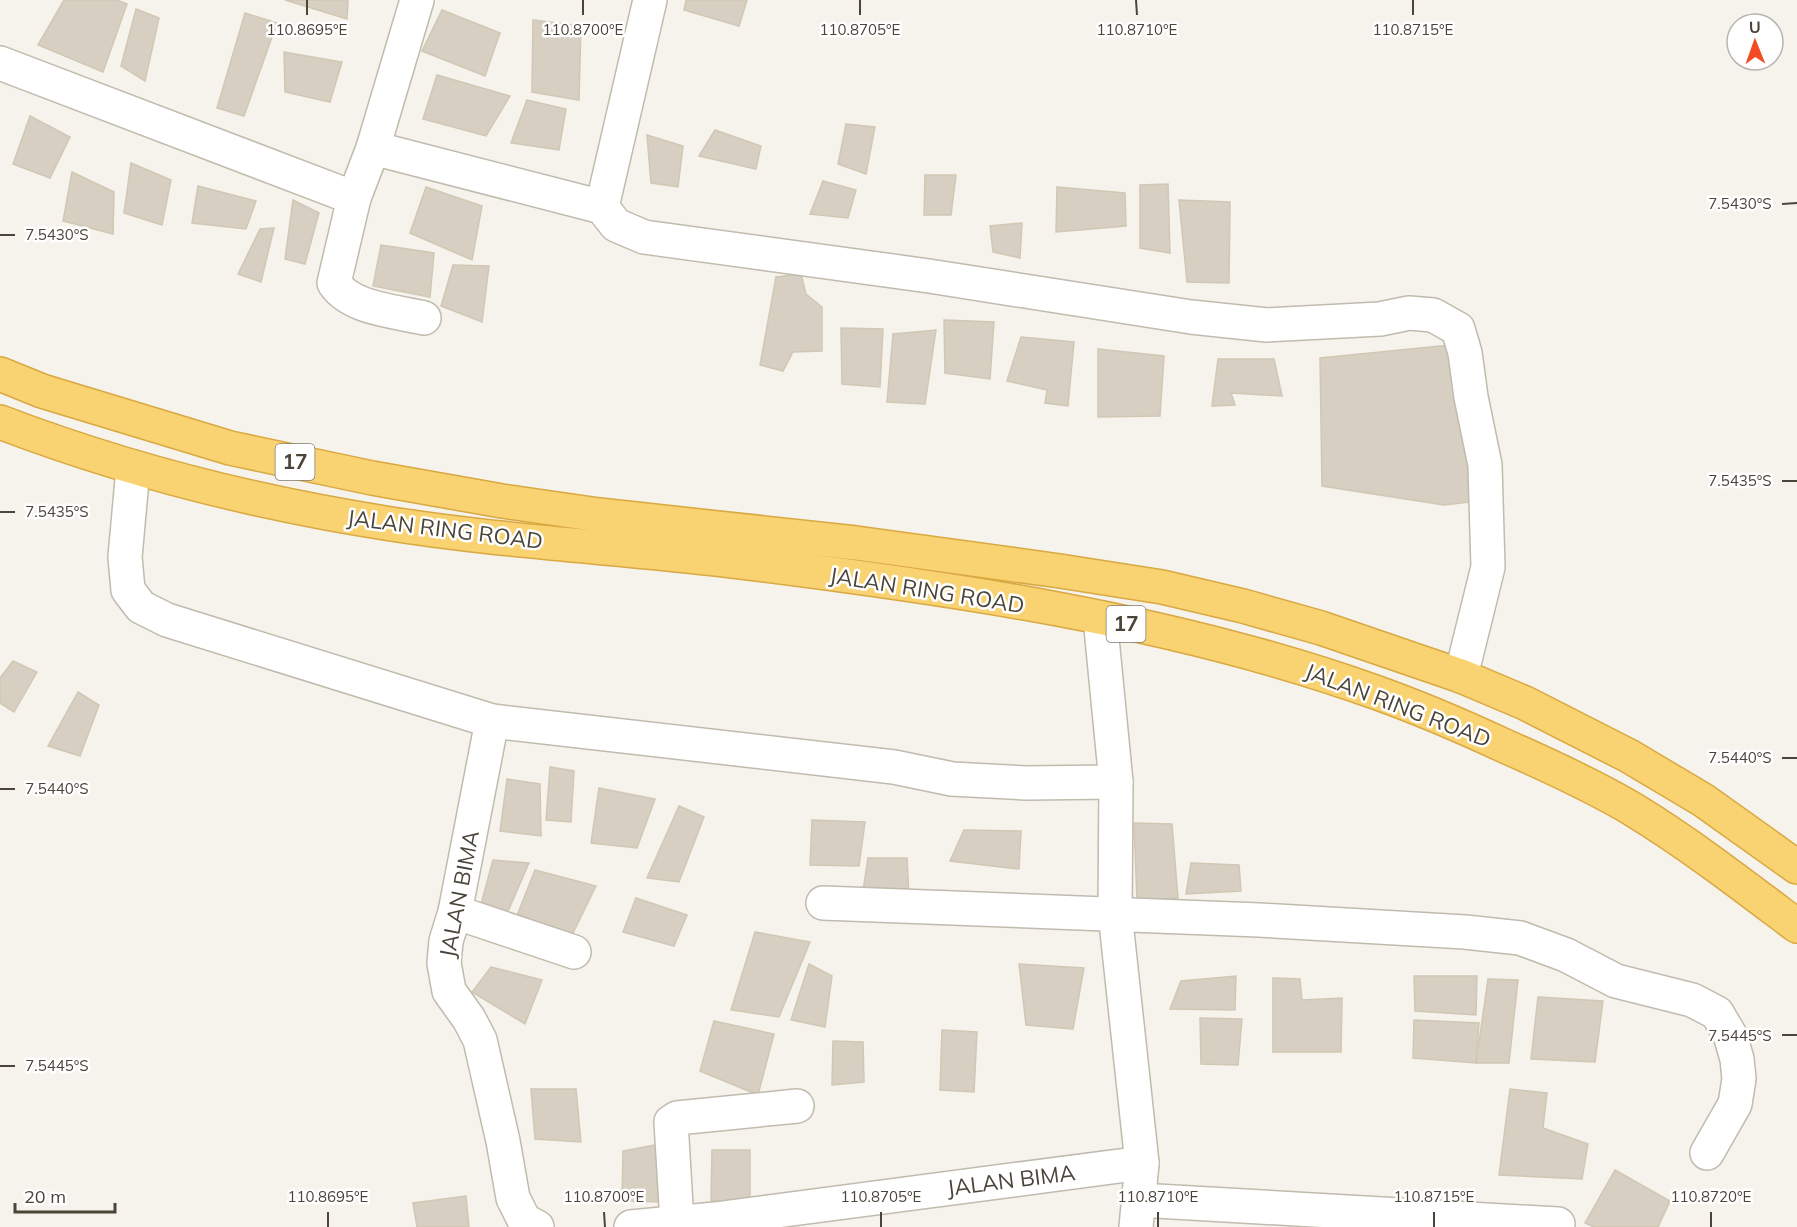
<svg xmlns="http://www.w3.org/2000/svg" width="1797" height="1227" font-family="Mulish,sans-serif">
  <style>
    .building { fill: #d7cfc1; stroke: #d1c7b4; stroke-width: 1.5 }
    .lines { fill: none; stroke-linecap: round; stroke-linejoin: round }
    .minor-casing { stroke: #c1bbae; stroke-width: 36 }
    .highway-casing { stroke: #d9a841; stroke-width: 36 }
    .minor { stroke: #fff; stroke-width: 33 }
    .highway { stroke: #f9d272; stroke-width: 33 }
    .ticks { fill: none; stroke: #4a4439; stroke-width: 2 }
    .labels { text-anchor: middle; stroke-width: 5; stroke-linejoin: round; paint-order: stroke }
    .shield { fill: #fff; stroke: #807c74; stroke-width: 1.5 }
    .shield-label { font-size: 21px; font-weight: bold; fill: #4a4439 }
    .street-label { font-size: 22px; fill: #4a4439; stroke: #fff }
    .ticks-label { font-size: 15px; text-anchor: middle; fill: #4a4439; stroke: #fff; stroke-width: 5; stroke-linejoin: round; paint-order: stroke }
  </style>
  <rect width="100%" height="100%" fill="#f5f3eb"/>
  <!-- building -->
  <g class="building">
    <path d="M64 0H117L127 4 103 72 38 45Z"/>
    <path d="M285 0H348L347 19Z"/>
    <path d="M686 0H747L739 26 684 10Z"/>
    <path d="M136 9 159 18 145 81 121 66Z"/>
    <path d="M442 10 500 33 485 76 422 51Z"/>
    <path d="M245 13 277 23 244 116 217 108Z"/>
    <path d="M533 20 581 26 579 100 532 92Z"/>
    <path d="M284 52 342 62 330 102 285 92Z"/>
    <path d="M437 75 510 96 486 136 423 119Z"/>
    <path d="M527 100 566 109 559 150 511 143Z"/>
    <path d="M30 116 70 137 50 178 13 164Z"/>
    <path d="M846 124 875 127 866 174 838 164Z"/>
    <path d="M715 130 761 146 756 169 699 156Z"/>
    <path d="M647 135 683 146 678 187 651 183Z"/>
    <path d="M131 163 171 180 162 225 124 213Z"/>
    <path d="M72 172 114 192 113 234 63 221Z"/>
    <path d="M925 175H956L951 215H924Z"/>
    <path d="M823 181 856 190 848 218 810 214Z"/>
    <path d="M1168 184 1170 253 1140 248V185Z"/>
    <path d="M198 186 256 201 246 229 192 223Z"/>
    <path d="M426 187 482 206 472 260 410 233Z"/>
    <path d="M1057 187 1125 193 1126 226 1056 232Z"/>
    <path d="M293 200 319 213 305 264 285 259Z"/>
    <path d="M1179 200 1230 202 1229 283 1187 282Z"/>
    <path d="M1022 223 1020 258 993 252 990 226Z"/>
    <path d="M274 228 261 282 238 274 260 229Z"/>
    <path d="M381 245 434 253 430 297 373 286Z"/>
    <path d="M453 265 489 266 482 322 441 306Z"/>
    <path d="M801 274 806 294 822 307V351L793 352 783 371 760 365 776 277Z"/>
    <path d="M944 320 994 322 990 379 945 373Z"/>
    <path d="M841 328 883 329 880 387 842 384Z"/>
    <path d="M936 330 925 404 887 402 893 334Z"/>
    <path d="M1021 337 1074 342 1068 406 1045 403 1047 390 1007 381Z"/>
    <path d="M1450 345 1478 501 1444 505 1322 486 1320 358Z"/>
    <path d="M1098 349 1164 356 1160 416 1098 417Z"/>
    <path d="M1218 359H1274L1282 396 1231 393 1235 405 1212 406Z"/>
    <path d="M13 661 37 672 14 712 0 703V678Z"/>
    <path d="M78 692 99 705 80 756 48 746Z"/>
    <path d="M550 767 574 771 571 822 546 820Z"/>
    <path d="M507 779 540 784 541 836 500 831Z"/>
    <path d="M599 788 655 799 637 848 591 843Z"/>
    <path d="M679 806 704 817 679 882 647 878Z"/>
    <path d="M812 820 865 822 859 866 810 865Z"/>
    <path d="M1134 823 1172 824 1178 898 1137 901Z"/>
    <path d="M964 830 1021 831 1019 869 950 861Z"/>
    <path d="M868 858H907L909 897 862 898Z"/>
    <path d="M493 860 529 863 506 916 480 908Z"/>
    <path d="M1191 863 1239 865 1241 891 1186 894Z"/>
    <path d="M535 870 596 886 570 939 516 918Z"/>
    <path d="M636 898 687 915 674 946 623 932Z"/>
    <path d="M755 932 810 942 779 1017 731 1010Z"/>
    <path d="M809 964 832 976 825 1027 791 1020Z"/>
    <path d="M1019 964 1084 968 1073 1029 1026 1025Z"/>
    <path d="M491 967 542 980 525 1024 472 992Z"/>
    <path d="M1236 976 1235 1010 1170 1009 1181 981Z"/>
    <path d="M1414 976H1477L1476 1015 1415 1011Z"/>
    <path d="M1273 978 1300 979 1302 1000 1342 998 1341 1052H1273Z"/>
    <path d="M1488 979 1518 980 1509 1063H1476Z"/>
    <path d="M1538 997 1603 1001 1595 1062 1531 1059Z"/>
    <path d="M1200 1018 1242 1019 1238 1065 1201 1064Z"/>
    <path d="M1414 1020 1479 1023 1476 1063 1413 1058Z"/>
    <path d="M714 1021 774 1034 758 1095 700 1071Z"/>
    <path d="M942 1030 977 1032 974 1092 940 1090Z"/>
    <path d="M833 1041 863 1042 864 1082 832 1085Z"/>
    <path d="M531 1089H576L581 1142 535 1139Z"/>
    <path d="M1510 1089 1547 1093 1543 1128 1588 1144 1582 1179 1499 1175Z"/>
    <path d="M660 1144 663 1202 622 1201 623 1151Z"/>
    <path d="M712 1150H750V1201H711Z"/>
    <path d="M1615 1170 1670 1201 1658 1227H1594L1585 1223Z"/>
    <path d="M466 1196 469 1227H417L413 1203Z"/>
  </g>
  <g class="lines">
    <!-- minor casing -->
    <g class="minor-casing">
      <g id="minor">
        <path d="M417 0 373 148 354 198 334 283C351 309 395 311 424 318"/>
        <path d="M0 63 354 198"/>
        <path d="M373 148 602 207 616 225 644 237 929 276 1191 317 1267 325 1380 319 1409 313 1433 315 1458 329 1465 353 1471 397 1485 465 1488 567 1461 676"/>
        <path d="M602 207 650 0"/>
        <path d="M133 469 125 557 128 590 141 607 167 620 492 721 894 767 952 779 1026 783 1116 782"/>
        <path d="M1100 618 1116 782 1115 913 1142 1163 1136 1227"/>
        <path d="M492 721 455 912 446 941 444 963 449 991 469 1019 480 1040 503 1141 513 1198 524 1220 537 1227"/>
        <path d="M823 903 1259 920 1465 932 1520 938 1566 955 1616 981 1692 1000 1717 1013 1730 1035 1737 1059 1739 1079 1735 1104 1707 1153"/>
        <path d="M455 912 574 952"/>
        <path d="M1139 1200 1558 1224"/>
        <path d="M677 1223 671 1122 677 1118 797 1106"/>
        <path d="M631 1227 715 1219 1142 1163"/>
      </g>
    </g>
    <!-- highway casing -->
    <g class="highway-casing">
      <g id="highway">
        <path d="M0 374 42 391 230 448 372 478 502 501 599 515 856 543 1060 571 1162 587 1243 606 1321 628 1461 676 1525 703 1629 756 1703 800 1797 867"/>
        <path d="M0 422C126 470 252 502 385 523 497 541 612 547 725 560 944 587 1167 618 1375 692 1420 708 1464 727 1507 747 1550 766 1594 786 1634 810 1691 845 1744 886 1797 926"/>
      </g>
    </g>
    <!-- minor -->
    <use href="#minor" class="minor"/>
    <!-- highway -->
    <use href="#highway" class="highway"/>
  </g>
  <!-- ticks -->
  <path class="ticks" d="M307 0V15M583 0V15M860 0V15M1136 0 1137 15M1413 0V15M1782 204 1797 203M0 235H15M1782 481H1797M0 512H15M1782 758H1797M0 789H15M1782 1035H1797M0 1066H15M328 1212V1227M604 1212 605 1227M881 1212V1227M1158 1212V1227M1434 1212V1227M1711 1212V1227"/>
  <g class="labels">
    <!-- shield labels -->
    <g class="shield">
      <rect x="275.5" y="444" width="39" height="36" rx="4.5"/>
      <rect x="1106.5" y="606" width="39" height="36" rx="4.5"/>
    </g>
    <g class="shield-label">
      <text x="295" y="469">17</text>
      <text x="1126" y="631">17</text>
    </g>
    <!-- street labels -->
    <g class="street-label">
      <text transform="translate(445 529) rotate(7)" y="8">JALAN RING ROAD</text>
      <text transform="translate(927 590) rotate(9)" y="8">JALAN RING ROAD</text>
      <text transform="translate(1398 705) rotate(21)" y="8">JALAN RING ROAD</text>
      <text transform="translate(459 894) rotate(-79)" y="8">JALAN BIMA</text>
      <text transform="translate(1011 1180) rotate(-7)" y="8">JALAN BIMA</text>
    </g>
  </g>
  <g class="ticks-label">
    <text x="307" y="35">110.8695°E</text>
    <text x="583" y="35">110.8700°E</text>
    <text x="860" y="35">110.8705°E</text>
    <text x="1137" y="35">110.8710°E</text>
    <text x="1413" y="35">110.8715°E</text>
    <text x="1740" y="209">7.5430°S</text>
    <text x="57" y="240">7.5430°S</text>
    <text x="1740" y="486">7.5435°S</text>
    <text x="57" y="517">7.5435°S</text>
    <text x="1740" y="763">7.5440°S</text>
    <text x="57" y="794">7.5440°S</text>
    <text x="1740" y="1041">7.5445°S</text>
    <text x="57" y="1071">7.5445°S</text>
    <text x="328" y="1202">110.8695°E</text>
    <text x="604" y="1202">110.8700°E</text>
    <text x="881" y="1202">110.8705°E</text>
    <text x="1158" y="1202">110.8710°E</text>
    <text x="1434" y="1202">110.8715°E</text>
    <text x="1711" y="1202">110.8720°E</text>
  </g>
  <!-- north arrow -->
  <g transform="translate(1755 42) rotate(359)"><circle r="28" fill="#ffffff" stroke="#b7b4b0" stroke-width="1.5"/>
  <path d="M0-4.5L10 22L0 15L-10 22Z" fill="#f34c24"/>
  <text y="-9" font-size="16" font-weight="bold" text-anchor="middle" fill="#4a4439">U</text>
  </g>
  <!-- scale -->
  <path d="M15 1203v9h100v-9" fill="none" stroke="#4a4439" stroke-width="3"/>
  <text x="24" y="1203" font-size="18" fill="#4a4439" stroke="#ffffff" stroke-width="4.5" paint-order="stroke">20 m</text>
</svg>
